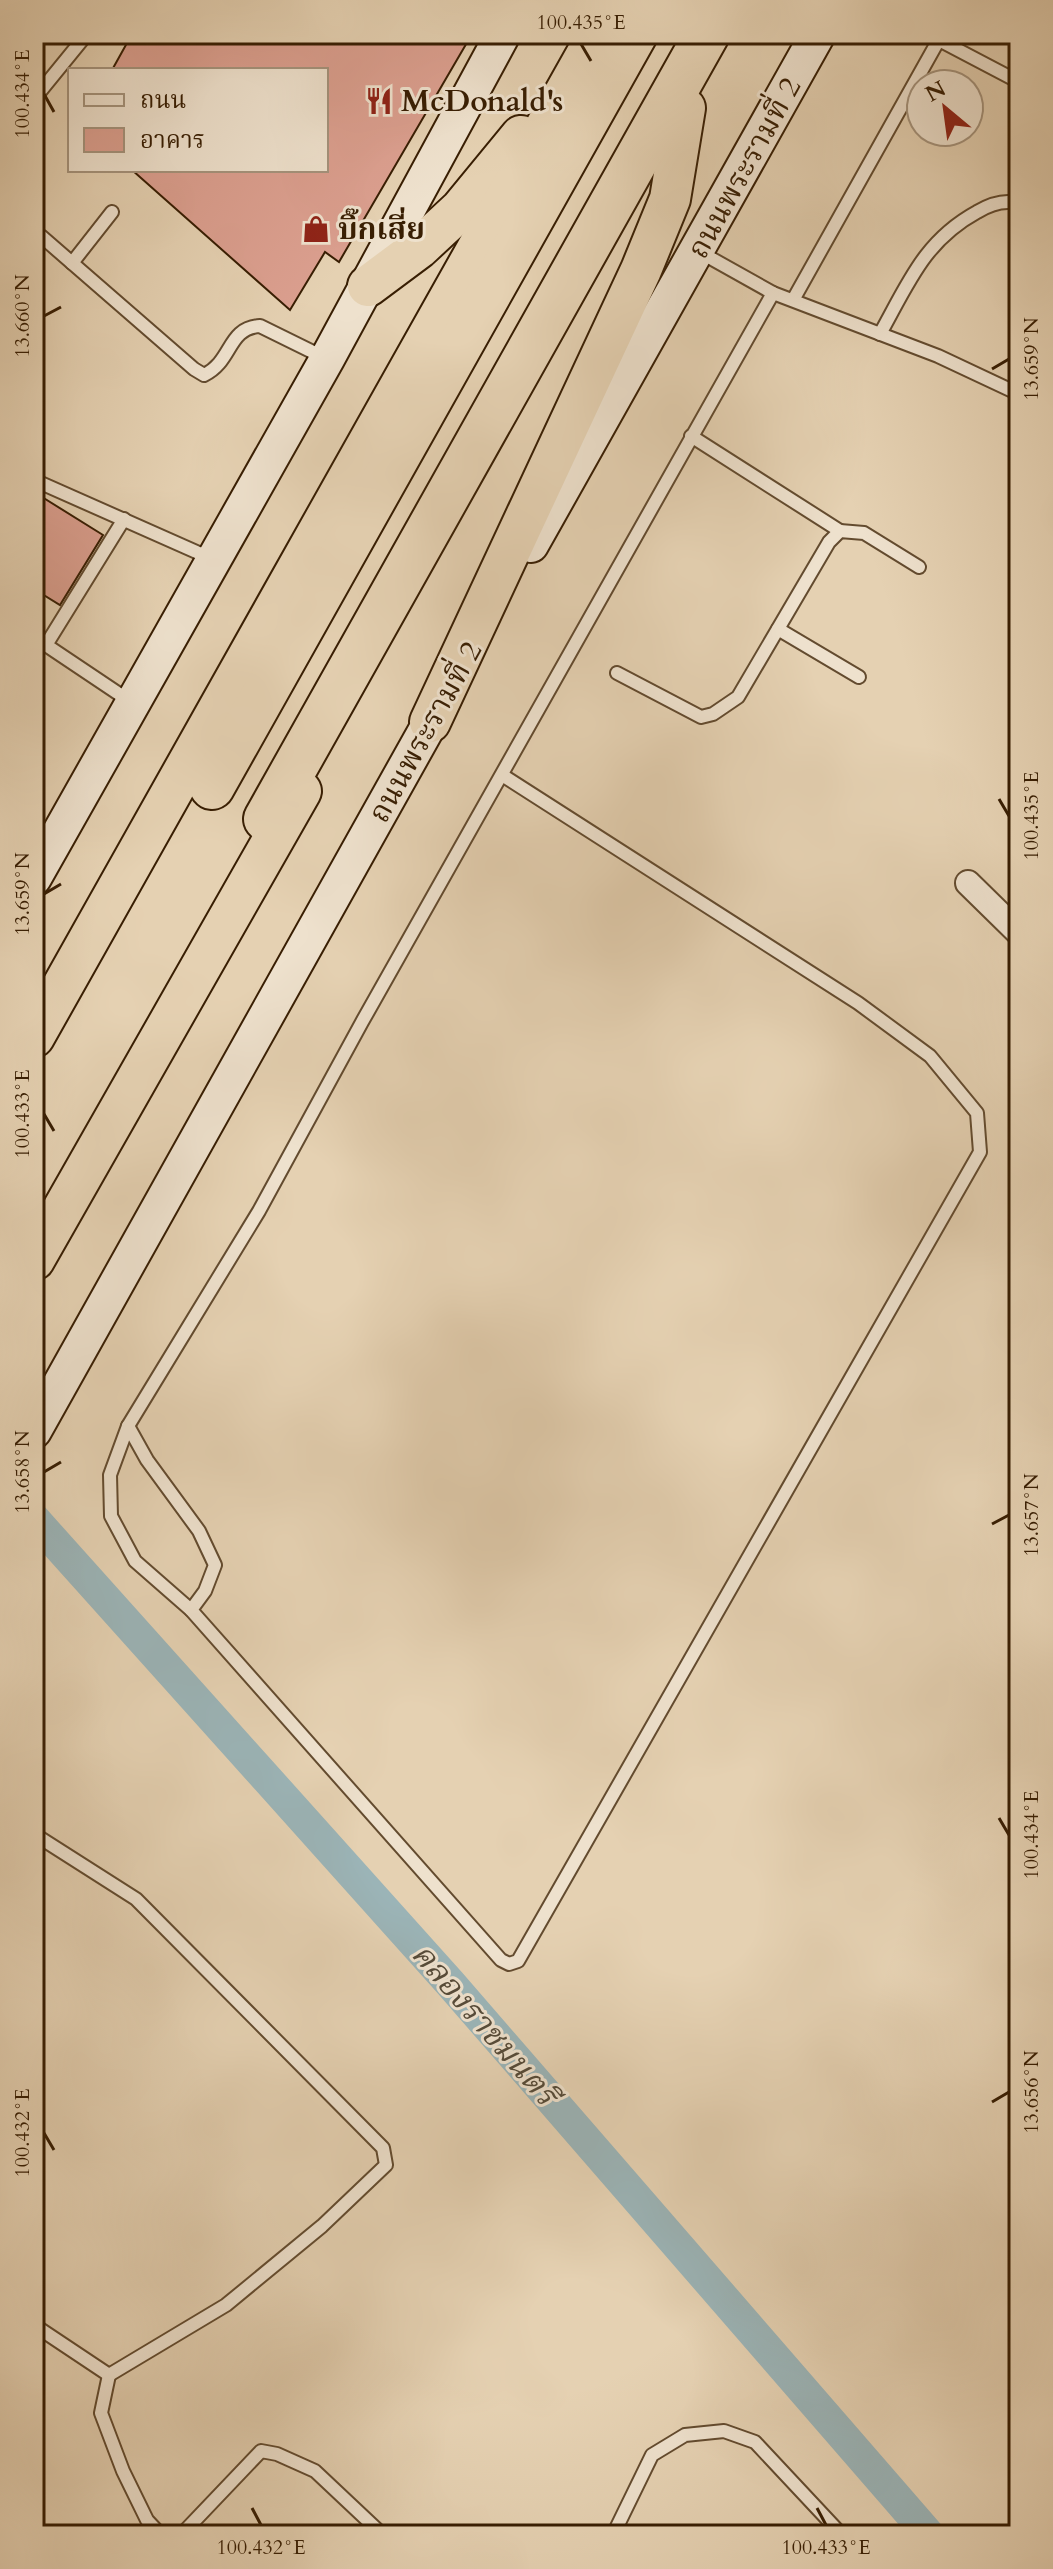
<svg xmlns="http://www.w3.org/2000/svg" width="1053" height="2569" font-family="Cardo,'Noto Serif Thai',serif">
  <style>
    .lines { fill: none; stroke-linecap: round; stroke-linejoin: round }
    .canal { stroke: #9bb4b7; stroke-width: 32 }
    .building { fill: #db9f8f; stroke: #381e03; stroke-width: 2 }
    .service-casing { stroke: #634b2f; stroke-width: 16 }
    .minor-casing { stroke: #634b2f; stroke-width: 28 }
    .secondary-casing { stroke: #381e03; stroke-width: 38 }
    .trunk-casing { stroke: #381e03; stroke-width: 44 }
    .motorway-casing { stroke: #381e03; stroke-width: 48 }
    .service { stroke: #eee1cd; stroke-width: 12 }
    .minor { stroke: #eee1cd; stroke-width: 24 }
    .secondary { stroke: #eee1cd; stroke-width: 34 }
    .trunk { stroke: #e5d1b2; stroke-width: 40 }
    .motorway { stroke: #e5d1b2; stroke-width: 44 }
    .ticks { fill: none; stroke: #381e03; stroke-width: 3 }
    .labels { text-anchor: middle; stroke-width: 6; stroke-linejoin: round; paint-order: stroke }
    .poi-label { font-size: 30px; font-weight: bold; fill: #381e03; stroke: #eee1cd; text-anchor: start }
    .street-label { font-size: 30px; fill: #381e03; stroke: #eee1cd }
    .water-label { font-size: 32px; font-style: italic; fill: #564b39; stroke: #eee1cd }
    .neatline { fill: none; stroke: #381e03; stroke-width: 3 }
    .ticks-label { font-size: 20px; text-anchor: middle; fill: #381e03 }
  </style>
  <rect width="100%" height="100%" fill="#e5d1b2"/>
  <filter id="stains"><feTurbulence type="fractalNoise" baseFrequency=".0025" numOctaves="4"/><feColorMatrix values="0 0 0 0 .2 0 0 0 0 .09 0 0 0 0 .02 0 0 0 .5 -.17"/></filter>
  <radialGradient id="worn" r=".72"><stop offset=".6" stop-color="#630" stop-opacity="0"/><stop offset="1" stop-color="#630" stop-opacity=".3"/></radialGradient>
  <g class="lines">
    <!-- canal -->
    <path class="canal" d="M34 1519 450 1983 929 2535"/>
  </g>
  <!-- building -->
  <g class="building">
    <path d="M132 34H472L339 262 325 252 290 310 132 170H326V70H112Z"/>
    <path d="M34 492 103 535 60 605 34 589Z"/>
  </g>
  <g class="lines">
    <!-- service casing -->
    <g class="service-casing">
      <g id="service">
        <path d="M939 40 1019 82"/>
        <path d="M34 99 87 34"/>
        <path d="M34 237 41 236 194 369 204 375C233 361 227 328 260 326L325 358"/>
        <path d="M698 251 773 293 938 356 1019 394"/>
        <path d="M72 263 112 212"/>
        <path d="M793 300 942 34"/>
        <path d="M880 334C908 284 924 241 977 212 989 205 1005 199 1019 204"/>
        <path d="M691 436 840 531"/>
        <path d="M34 480 210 558"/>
        <path d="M778 629 859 677"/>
        <path d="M34 637 131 702"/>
        <path d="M46 645 124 519"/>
        <path d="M617 673 701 717 713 714 738 697 829 542 840 531 864 533 919 567"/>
        <path d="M128 1426 147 1460 199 1531 215 1565 205 1591 191 1610 501 1960 509 1964 518 1961 980 1152 977 1113 930 1056 858 1003 502 775"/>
        <path d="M191 1610 135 1561 111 1516 110 1475 128 1426 259 1211 362 1022 773 293"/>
        <path d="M34 1834 136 1899 383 2148 386 2165 322 2226 226 2305 109 2375"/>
        <path d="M34 2325 109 2375"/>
        <path d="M109 2375 101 2413 123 2471 147 2520 161 2535"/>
        <path d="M181 2535 261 2451 277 2454 315 2471 383 2535"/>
        <path d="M613 2535 652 2455 685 2435 724 2431 755 2442 842 2535"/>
      </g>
    </g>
    <!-- minor casing -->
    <g class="minor-casing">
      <path id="minor" d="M968 883 1019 933"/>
    </g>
    <!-- secondary casing -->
    <g class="secondary-casing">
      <g id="secondary">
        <path d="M531 545 818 34"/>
        <path d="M34 878 327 359 503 34"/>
        <path d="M34 1431 444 698"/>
      </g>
    </g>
    <!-- trunk casing -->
    <g class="trunk-casing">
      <g id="trunk">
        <path d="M368 286 419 248 461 209 521 136"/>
        <path d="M430 722 641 270 670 199 685 108"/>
        <path d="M34 1037 598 34"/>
        <path d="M34 1260 301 791"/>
      </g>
    </g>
    <!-- motorway casing -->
    <g class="motorway-casing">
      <g id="motorway">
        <path d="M212 787 635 34"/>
        <path d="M266 819 707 34"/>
      </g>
    </g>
    <!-- service -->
    <use href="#service" class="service"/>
    <!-- minor -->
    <use href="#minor" class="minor"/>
    <!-- secondary -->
    <use href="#secondary" class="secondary"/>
    <!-- trunk -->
    <use href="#trunk" class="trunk"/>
    <!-- motorway -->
    <use href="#motorway" class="motorway"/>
  </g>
  <!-- ticks -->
  <path class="ticks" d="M581 44 591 61M44 94 54 112M44 316 61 307M992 369 1009 359M999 799 1009 816M44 894 61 884M44 1114 54 1131M44 1472 61 1462M992 1524 1009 1515M999 1818 1009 1835M992 2102 1009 2092M44 2133 54 2150M252 2508 261 2525M817 2508 826 2525"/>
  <!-- icons -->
  <defs>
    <g id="restaurant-bare" transform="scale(2.16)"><path d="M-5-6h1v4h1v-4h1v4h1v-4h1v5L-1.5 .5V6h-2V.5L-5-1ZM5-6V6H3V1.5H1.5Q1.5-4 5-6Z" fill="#8f2418" stroke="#eee1cd" stroke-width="2.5" paint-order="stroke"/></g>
    <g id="shop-bare" transform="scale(2.16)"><path d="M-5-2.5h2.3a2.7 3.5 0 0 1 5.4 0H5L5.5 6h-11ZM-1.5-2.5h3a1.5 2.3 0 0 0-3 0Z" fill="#8f2418" stroke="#eee1cd" stroke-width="2.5" paint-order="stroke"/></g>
  </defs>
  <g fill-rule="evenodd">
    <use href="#restaurant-bare" x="379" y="101"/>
    <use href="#shop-bare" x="316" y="229"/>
  </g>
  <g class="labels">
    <!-- poi labels -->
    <g class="poi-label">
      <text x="401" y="111">McDonald's</text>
      <text x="338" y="239">บิ๊กเสี่ย</text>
    </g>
    <!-- street labels -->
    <g class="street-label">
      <text transform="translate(744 168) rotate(-61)" y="10">ถนนพระรามที่ 2</text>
      <text transform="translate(425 732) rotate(-61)" y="10">ถนนพระรามที่ 2</text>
    </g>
    <!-- water labels -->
    <g class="water-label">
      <text transform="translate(485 2024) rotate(49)" y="11">คลองราชมนตรี</text>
    </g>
  </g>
  <!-- margin -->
  <rect width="1053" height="2569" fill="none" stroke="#e5d1b2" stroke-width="88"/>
  <!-- legend -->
  <rect x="68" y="68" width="260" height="104" fill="#eee1cd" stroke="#a5937c" stroke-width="2"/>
  <rect x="84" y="94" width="40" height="12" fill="#eee1cd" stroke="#a5937c" stroke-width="2"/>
  <text x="140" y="108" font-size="24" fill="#381e03">ถนน</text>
  <rect x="84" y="128" width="40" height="24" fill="#db9f8f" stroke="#a5937c" stroke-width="2"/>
  <text x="140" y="148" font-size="24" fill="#381e03">อาคาร</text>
  <!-- north arrow -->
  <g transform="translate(945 108) rotate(331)"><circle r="38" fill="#eee1cd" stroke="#a5937c" stroke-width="2"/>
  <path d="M0-6L14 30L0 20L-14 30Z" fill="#8f2418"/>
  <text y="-12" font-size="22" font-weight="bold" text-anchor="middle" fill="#381e03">N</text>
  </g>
  <rect x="44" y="44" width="965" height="2481" class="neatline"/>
  <g class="ticks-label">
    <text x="581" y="29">100.435°E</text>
    <text transform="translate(22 94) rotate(-90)" y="7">100.434°E</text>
    <text transform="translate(22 316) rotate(-90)" y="7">13.660°N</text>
    <text transform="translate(1031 359) rotate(-90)" y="7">13.659°N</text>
    <text transform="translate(1031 816) rotate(-90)" y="7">100.435°E</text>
    <text transform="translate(22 894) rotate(-90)" y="7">13.659°N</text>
    <text transform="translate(22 1114) rotate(-90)" y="7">100.433°E</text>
    <text transform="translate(22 1472) rotate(-90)" y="7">13.658°N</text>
    <text transform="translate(1031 1515) rotate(-90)" y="7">13.657°N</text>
    <text transform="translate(1031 1835) rotate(-90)" y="7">100.434°E</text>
    <text transform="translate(1031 2092) rotate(-90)" y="7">13.656°N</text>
    <text transform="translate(22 2133) rotate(-90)" y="7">100.432°E</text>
    <text x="261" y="2554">100.432°E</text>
    <text x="826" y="2554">100.433°E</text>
  </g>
  <rect width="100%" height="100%" filter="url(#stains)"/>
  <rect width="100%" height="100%" fill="url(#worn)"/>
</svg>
